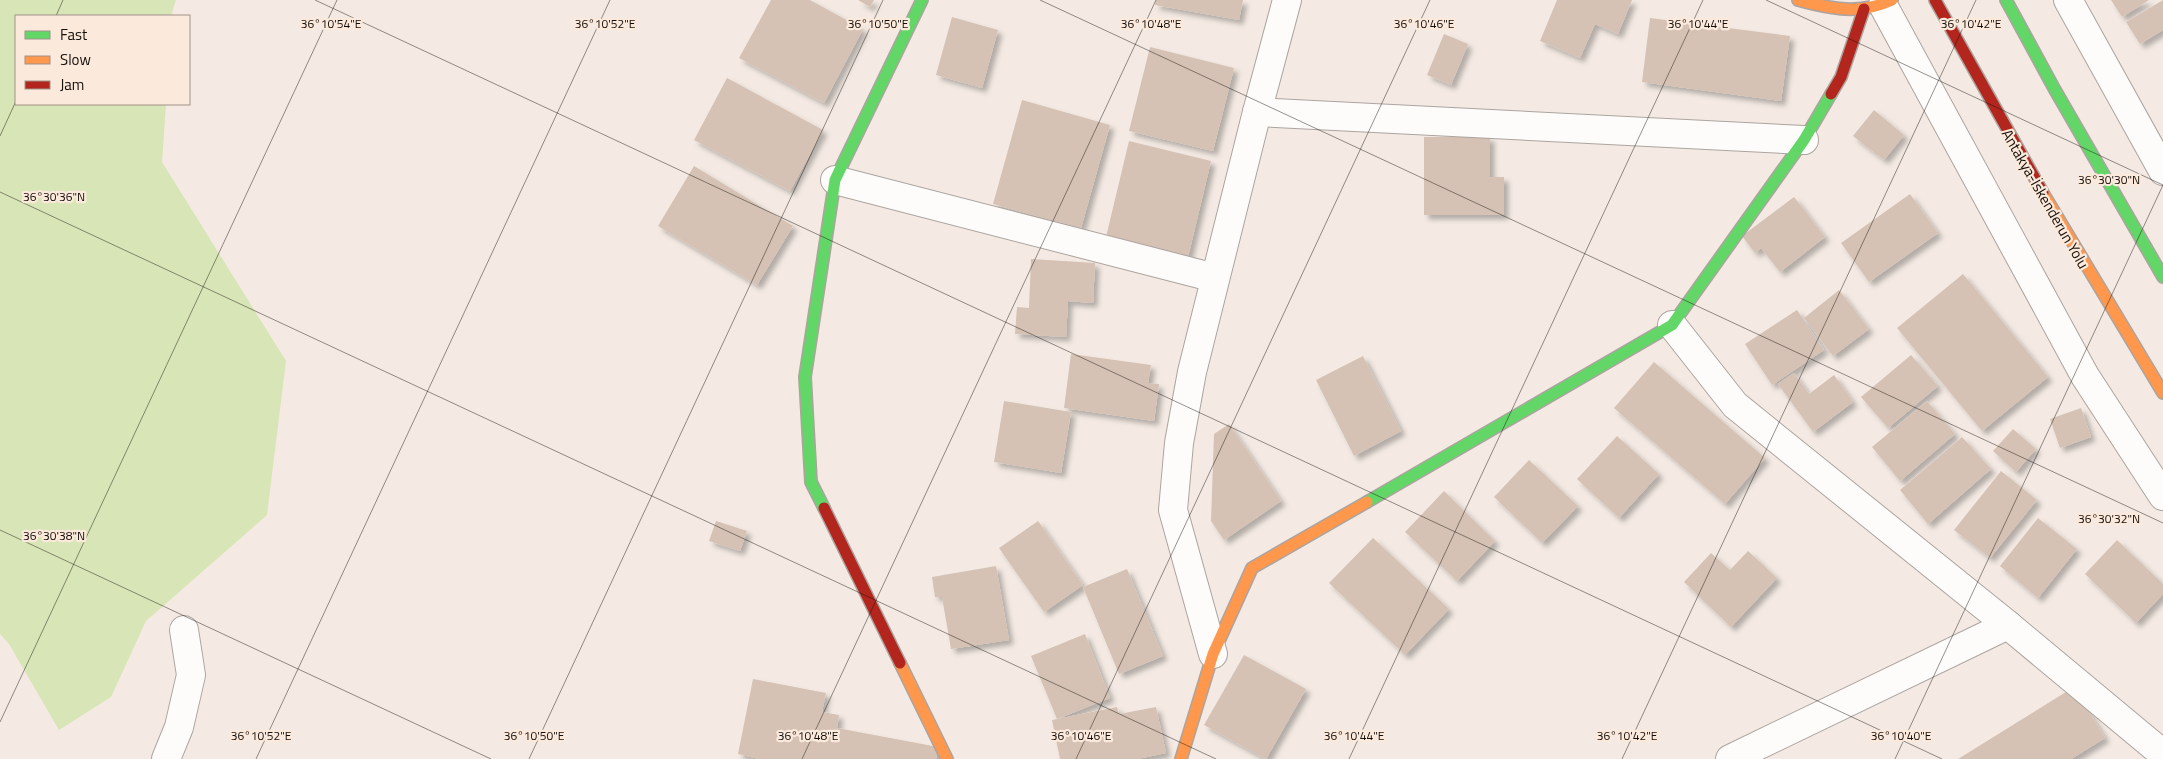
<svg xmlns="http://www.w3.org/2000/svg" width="2163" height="759" font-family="'Titillium Web',sans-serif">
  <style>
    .green { fill: #d8e5b6 }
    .building { fill: #d5c2b4; filter: url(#shadow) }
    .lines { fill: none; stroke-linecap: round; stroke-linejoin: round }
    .street-casing { stroke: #aca49f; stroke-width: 30 }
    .fast-casing { stroke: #aca49f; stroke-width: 14 }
    .slow-casing { stroke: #aca49f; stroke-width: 14 }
    .jam-casing { stroke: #aca49f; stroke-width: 14 }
    .street { stroke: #fdfcfb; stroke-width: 28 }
    .fast { stroke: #63d668; stroke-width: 11 }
    .slow { stroke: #ff974d; stroke-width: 11 }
    .jam { stroke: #b3261e; stroke-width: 11 }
    .ticks { fill: none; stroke: #140f0a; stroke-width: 1; stroke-opacity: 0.45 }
    .labels { text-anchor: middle; stroke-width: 4.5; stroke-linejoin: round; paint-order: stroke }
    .street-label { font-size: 15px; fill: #140f0a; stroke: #fbe9dc }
    .ticks-label { font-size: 12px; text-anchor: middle; fill: #140f0a; stroke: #fbe9dc; stroke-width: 4.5; stroke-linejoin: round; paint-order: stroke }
  </style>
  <defs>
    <filter id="shadow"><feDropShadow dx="4.5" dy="4.5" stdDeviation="2.5" flood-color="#0004"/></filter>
  </defs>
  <rect width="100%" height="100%" fill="#f4eae3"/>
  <!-- green -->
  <path class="green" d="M0 0H176L171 16H16V104H166L162 162 286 361 267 515 146 621 111 697 59 730 9 644 0 634Z"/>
  <!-- building -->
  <g class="building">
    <path d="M771 0H810L863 29 824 103 739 58Z"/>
    <path d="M858 0H874L870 7Z"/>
    <path d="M1156 0H1243L1239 20 1155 5Z"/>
    <path d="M1557 0H1632L1618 34 1595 24 1580 58 1540 41Z"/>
    <path d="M2111 0H2149L2122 17Z"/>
    <path d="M2163 0V30L2140 44 2126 22Z"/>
    <path d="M952 17 998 30 982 88 936 75Z"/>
    <path d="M1650 18 1790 36 1781 101 1642 82Z"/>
    <path d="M1444 34 1468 44 1451 85 1427 75Z"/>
    <path d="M1150 47 1234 68 1213 151 1129 131Z"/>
    <path d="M727 78 823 130 790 191 694 140Z"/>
    <path d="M1022 100 1110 125 1081 228 993 204Z"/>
    <path d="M1874 110 1904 135 1884 160 1853 136Z"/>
    <path d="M1424 137H1490V177H1504V215H1424Z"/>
    <path d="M1129 141 1211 161 1188 257 1106 237Z"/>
    <path d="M694 166 793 226 757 285 658 226Z"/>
    <path d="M1910 194 1938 233 1869 282 1841 243Z"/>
    <path d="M1794 197 1825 237 1780 272 1761 248 1755 253 1742 236Z"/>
    <path d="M1031 259 1095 263 1093 303 1068 301 1066 337 1015 334 1017 307 1029 308Z"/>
    <path d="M1963 274 2048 377 1982 431 1897 328Z"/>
    <path d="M1839 290 1869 329 1833 356 1804 318Z"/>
    <path d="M1797 310 1824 350 1772 385 1745 344Z"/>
    <path d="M1071 354 1151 365 1148 383 1159 384 1154 421 1064 408Z"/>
    <path d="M1911 355 1938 386 1888 428 1861 397Z"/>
    <path d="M1363 356 1401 431 1354 456 1316 380Z"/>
    <path d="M1654 362 1765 458 1725 504 1614 408Z"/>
    <path d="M1794 373 1809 394 1834 375 1853 402 1813 432 1778 384Z"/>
    <path d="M1004 401 1071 412 1061 473 994 462Z"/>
    <path d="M1927 401 1955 434 1900 481 1872 447Z"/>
    <path d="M2081 408 2091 437 2060 448 2050 419Z"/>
    <path d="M1229 424 1281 501 1224 540 1211 521 1214 434Z"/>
    <path d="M2013 429 2036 449 2016 472 1993 451Z"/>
    <path d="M1617 436 1659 474 1619 518 1577 479Z"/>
    <path d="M1962 437 1991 469 1928 524 1900 490Z"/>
    <path d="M1529 460 1578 506 1542 543 1494 497Z"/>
    <path d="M2001 471 2037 500 1990 558 1954 530Z"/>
    <path d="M1444 491 1495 541 1457 581 1405 532Z"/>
    <path d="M2038 518 2077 549 2038 598 2000 566Z"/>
    <path d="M716 521 747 531 740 551 709 541Z"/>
    <path d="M1038 521 1083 585 1044 612 999 548Z"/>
    <path d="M1373 538 1449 609 1405 655 1329 583Z"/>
    <path d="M2117 540 2163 584V594L2136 623 2085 574Z"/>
    <path d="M1748 551 1777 578 1731 627 1684 582 1711 553 1730 570Z"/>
    <path d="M996 566 1009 640 951 649 942 597H935L932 577Z"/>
    <path d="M1127 569 1163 656 1119 674 1083 587Z"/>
    <path d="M1085 634 1110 698 1057 719 1031 656Z"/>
    <path d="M1244 655 1306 689 1266 759 1204 725Z"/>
    <path d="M753 679 826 693 822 712 839 715 837 728 938 747 936 759H760L738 754Z"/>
    <path d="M2074 687 2105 738 2071 759H1958Z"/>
    <path d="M1117 707 1119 714 1156 707 1166 753 1137 759H1060L1052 720Z"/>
  </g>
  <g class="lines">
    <!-- street casing -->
    <g class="street-casing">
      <g id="street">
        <path d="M2068 0 2163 171"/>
        <path d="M1883 5 2085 376 2163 496"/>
        <path d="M1257 112 1804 140"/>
        <path d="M835 180 1215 278"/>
        <path d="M1672 325 1735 405 2008 625 2163 754"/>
        <path d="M1213 654 1173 510 1179 443 1192 372 1257 112 1287 0"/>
        <path d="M166 759 179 727 191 675 184 630"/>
        <path d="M1730 759 2008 625"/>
      </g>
    </g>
    <!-- fast casing -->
    <g class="fast-casing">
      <g id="fast">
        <path d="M2006 0 2055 90 2163 277"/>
        <path d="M1367 502 1672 325 1804 140 1831 94"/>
        <path d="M824 508 811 482 805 377 835 180 922 0"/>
      </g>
    </g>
    <!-- slow casing -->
    <g class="slow-casing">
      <g id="slow">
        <path d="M1798 0C1831 9 1860 15 1892 0"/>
        <path d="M2043 193 2163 393"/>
        <path d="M900 663 947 759"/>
        <path d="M1181 759 1213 654 1252 568 1367 502"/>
      </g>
    </g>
    <!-- jam casing -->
    <g class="jam-casing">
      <g id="jam">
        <path d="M1935 0 2043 193"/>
        <path d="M1831 94 1841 77 1864 9"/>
        <path d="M824 508 900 663"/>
      </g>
    </g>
    <!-- street -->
    <use href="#street" class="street"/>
    <!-- fast -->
    <use href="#fast" class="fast"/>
    <!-- slow -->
    <use href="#slow" class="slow"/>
    <!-- jam -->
    <use href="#jam" class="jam"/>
  </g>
  <!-- ticks -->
  <path class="ticks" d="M315 0 1942 759M1040 0 2163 523M1766 0 2163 185M56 16 63 0M0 136 16 101M0 192 1216 759M0 530 491 759M0 722 337 0M256 759 610 0M529 759 883 0M802 759 1156 0M1076 759 1430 0M1349 759 1703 0M1622 759 1976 0M1895 759 2163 185"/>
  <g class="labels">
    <!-- street labels -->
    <g class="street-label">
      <text transform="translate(2045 199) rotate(60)" y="5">Antakya-İskenderun Yolu</text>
    </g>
  </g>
  <g class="ticks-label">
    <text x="331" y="28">36°10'54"E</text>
    <text x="605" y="28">36°10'52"E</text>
    <text x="878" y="28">36°10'50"E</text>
    <text x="1151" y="28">36°10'48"E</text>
    <text x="1424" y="28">36°10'46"E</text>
    <text x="1698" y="28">36°10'44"E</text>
    <text x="1971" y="28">36°10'42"E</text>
    <text x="2109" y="184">36°30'30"N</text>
    <text x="54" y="201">36°30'36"N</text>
    <text x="2109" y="523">36°30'32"N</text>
    <text x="54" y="540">36°30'38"N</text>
    <text x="261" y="740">36°10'52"E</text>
    <text x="534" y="740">36°10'50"E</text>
    <text x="808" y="740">36°10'48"E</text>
    <text x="1081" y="740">36°10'46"E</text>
    <text x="1354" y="740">36°10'44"E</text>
    <text x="1627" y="740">36°10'42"E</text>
    <text x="1901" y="740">36°10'40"E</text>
  </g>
  <!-- legend -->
  <rect x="15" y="15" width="175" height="90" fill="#fbe9dc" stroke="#9f9288"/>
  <rect x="25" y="31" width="25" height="8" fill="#63d668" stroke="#9f9288"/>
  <text x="60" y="40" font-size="15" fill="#140f0a">Fast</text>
  <rect x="25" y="56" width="25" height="8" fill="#ff974d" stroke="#9f9288"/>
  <text x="60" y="65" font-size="15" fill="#140f0a">Slow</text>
  <rect x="25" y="81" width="25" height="8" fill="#b3261e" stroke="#9f9288"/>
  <text x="60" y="90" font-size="15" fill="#140f0a">Jam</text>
</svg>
